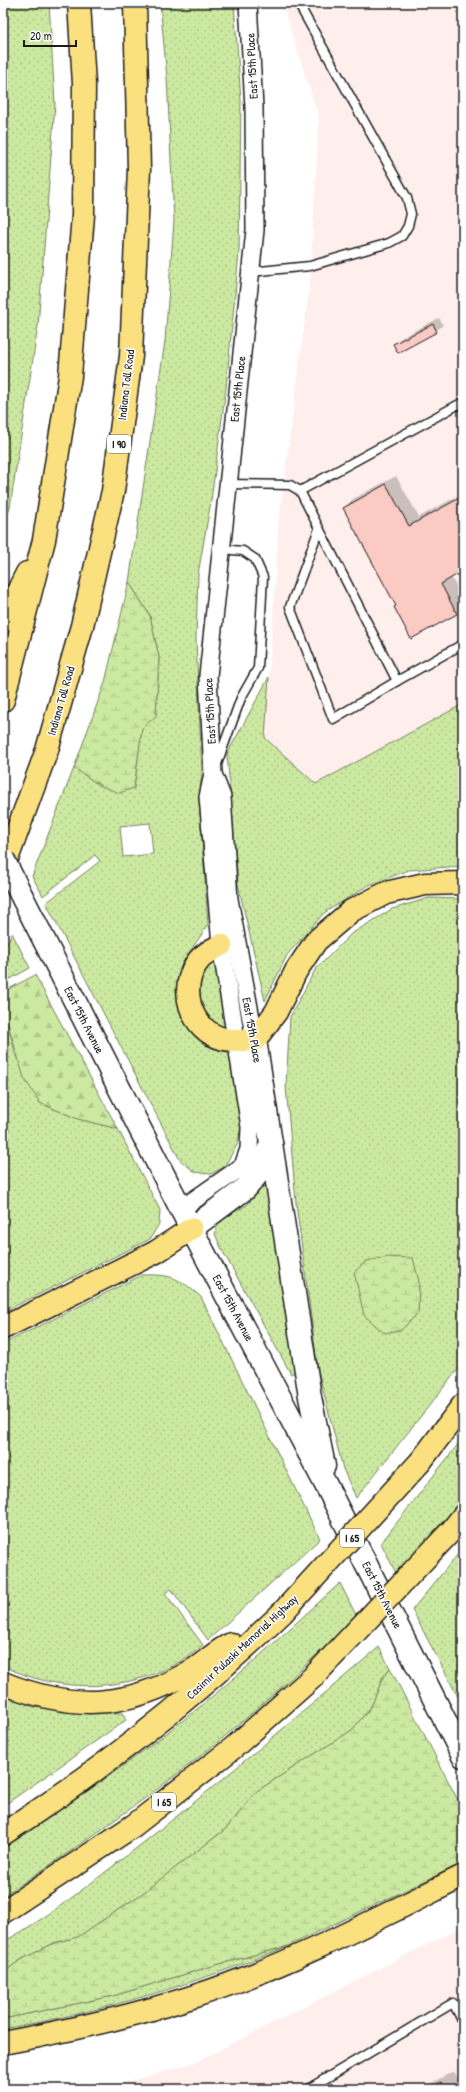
<svg xmlns="http://www.w3.org/2000/svg" width="466" height="2092" font-family="'Patrick Hand',sans-serif">
  <style>
    .built { fill: #feefed }
    .grass { fill: url(#grass-dots); stroke: #74825e; fill-rule: evenodd }
    .forest { fill: url(#forest-firs); stroke: #74825e }
    .wetland { fill: url(#wetland-marsh); stroke: #74825e }
    .shadow { fill: #0003 }
    .building { fill: #facac3; stroke: #1c1c1c }
    .lines { fill: none; stroke-linecap: round; stroke-linejoin: round }
    .lane-casing { stroke: #1c1c1c; stroke-width: 11 }
    .street-casing { stroke: #1c1c1c; stroke-width: 20 }
    .secondary-casing { stroke: #1c1c1c; stroke-width: 25 }
    .highway-casing { stroke: #1c1c1c; stroke-width: 25 }
    .lane { stroke: #fff; stroke-width: 8 }
    .street { stroke: #fff; stroke-width: 17 }
    .secondary { stroke: #fff; stroke-width: 22 }
    .highway { stroke: #fbe080; stroke-width: 22 }
    .secondary-bridge-casing { stroke: #1c1c1c; stroke-width: 25; stroke-linecap: butt }
    .highway-bridge-casing { stroke: #1c1c1c; stroke-width: 25; stroke-linecap: butt }
    .secondary-bridge { stroke: #fff; stroke-width: 22 }
    .highway-bridge { stroke: #fbe080; stroke-width: 22 }
    .labels { text-anchor: middle; stroke-width: 3; stroke-linejoin: round; paint-order: stroke }
    .shield { fill: #fff; stroke: #606060; stroke-width: 1 }
    .shield-label { font-size: 11px; font-weight: bold; fill: #1c1c1c }
    .street-label { font-size: 12px; fill: #1c1c1c; stroke: #fff }
  </style>
  <defs>
    <pattern id="grass-dots" width="8" height="8" patternUnits="userSpaceOnUse"><rect width="8" height="8" fill="#cce9a1"/><path d="M2 2h.1M6 6h.1" fill="none" stroke="#afc78a" stroke-width="1.8" stroke-linecap="round"/></pattern>
    <pattern id="forest-firs" width="22" height="20" patternUnits="userSpaceOnUse"><rect width="22" height="20" fill="#cce9a1"/><path d="M5 1l3.5 6h-7zM16 11l3.5 6h-7z" fill="#afc78a"/></pattern>
    <pattern id="wetland-marsh" width="20" height="14" patternUnits="userSpaceOnUse"><rect width="20" height="14" fill="#cce9a1"/><path d="M1 5h8M5 5V1M11 12h8M15 12V8" fill="none" stroke="#afc78a"/></pattern>
  </defs>
  <rect width="100%" height="100%" fill="#fff"/>
  <filter id="ink" filterUnits="userSpaceOnUse"><feTurbulence type="fractalNoise" baseFrequency=".025" numOctaves="2"/><feDisplacementMap in="SourceGraphic" scale="8" xChannelSelector="R" yChannelSelector="G"/><feConvolveMatrix kernelMatrix="1 2 1 2 8 2 1 2 1" color-interpolation-filters="sRGB"/></filter>
  <g filter="url(#ink)">
    <!-- built -->
    <g class="built">
      <path d="M282 3H463V704L316 784 265 738 279 519 310 282 319 118Z"/>
      <path d="M463 1926V2089H103L196 2062Z"/>
    </g>
    <!-- grass -->
    <g class="grass">
      <path d="M3 3H49L55 104 38 326 10 507 3 529Z"/>
      <path d="M160 3H234L241 101 239 253 226 388 211 501 198 574 196 639 202 773 199 797 208 924C201 937 191 948 185 961 171 990 178 1025 207 1042 213 1047 222 1049 230 1052L241 1127 237 1145 224 1167 211 1174 195 1172 180 1160 46 903 100 861 95 855 43 896 32 876 74 768 101 786 134 788 142 728 156 715 159 657 150 616 129 582 165 341 174 221 167 78ZM150 823 153 854 123 857 120 826Z"/>
      <path d="M269 677 265 738 316 784 463 704V866L409 870 367 886 324 913 287 955 265 1001 238 884 227 754Z"/>
      <path d="M429 898 463 899V1363L356 1498 343 1469 318 1370 296 1203 286 1086 290 1017 315 970 351 934 392 909ZM419 1282 418 1313 401 1330Z"/>
      <path d="M12 933 30 968 3 983V952Z"/>
      <path d="M215 961 225 1027C195 1021 188 976 215 961Z"/>
      <path d="M3 1022 8 1024 16 1056 40 1103 78 1119 118 1129 160 1210 159 1224 150 1239 3 1312Z"/>
      <path d="M261 1186 270 1187 298 1371 291 1374 222 1250 215 1234 218 1222 248 1204Z"/>
      <path d="M142 1275C172 1274 179 1278 201 1297L320 1539 208 1640 171 1589 165 1593 203 1645C157 1686 83 1696 25 1675 18 1672 10 1670 3 1665V1344Z"/>
      <path d="M463 1438V1498L397 1575 381 1543Z"/>
      <path d="M463 1548V1607L461 1609 463 1610V1706L412 1610Z"/>
      <path d="M340 1583 357 1617C309 1662 260 1708 208 1750 142 1802 74 1850 3 1896V1849C77 1799 152 1748 220 1690 261 1656 300 1619 340 1583Z"/>
      <path d="M379 1647 390 1668 383 1677 371 1707 352 1730 257 1791 227 1828 140 1895 78 1937 54 1943 19 1961 3 1973V1942C50 1917 92 1882 134 1850 218 1785 298 1716 379 1647Z"/>
      <path d="M3 1693 33 1707 85 1713H123L126 1720 3 1806Z"/>
      <path d="M288 1946C196 1984 101 2012 3 2029V2019L113 1996 212 1966Z"/>
    </g>
    <!-- forest -->
    <path class="forest" d="M35 975 118 1129 78 1119 40 1103 24 1078 8 1024 3 1022V992Z"/>
    <!-- wetland -->
    <g class="wetland">
      <path d="M129 582 150 616 159 657 156 716 142 728 134 788 119 793 101 786 74 768 105 682Z"/>
      <path d="M389 1257 413 1258 419 1282 418 1313 401 1330 384 1333 364 1315 354 1272 366 1261Z"/>
      <path d="M390 1668 463 1810V1863L288 1946 212 1966 113 1996 3 2019V1973L19 1961 54 1943 78 1937 140 1895 227 1828 257 1791 352 1730 371 1707 383 1677Z"/>
    </g>
    <!-- shadow -->
    <g class="shadow">
      <path d="M439 318 443 325 436 331 395 344 401 338Z"/>
      <path d="M396 476 419 517 463 493V570L451 577 463 598V606L457 613 411 638 397 605 344 508 353 499Z"/>
      <path d="M454 2071 463 2089H420Z"/>
    </g>
    <!-- building -->
    <g class="building">
      <path d="M327 3H339L330 8Z"/>
      <path d="M433 324 437 332 398 353 393 344Z"/>
      <path d="M386 484 409 526 463 496V571L441 584 457 614 411 639 394 607 396 606 343 508Z"/>
      <path d="M441 2082 445 2089H429Z"/>
    </g>
    <g class="lines">
      <!-- lane casing -->
      <g class="lane-casing">
        <g id="lane">
          <path d="M250 272 310 266 389 243 402 236 408 226 411 214 407 198 298 3"/>
          <path d="M228 484 290 485 300 491 397 681 463 644"/>
          <path d="M300 491 463 402"/>
          <path d="M319 529 290 607 333 719 397 681"/>
          <path d="M217 764 241 698 258 668 263 577 255 559 243 551 221 549"/>
          <path d="M308 2089 453 2003 463 2022"/>
        </g>
      </g>
      <!-- street casing -->
      <g class="street-casing">
        <g id="street">
          <path d="M213 774 222 797 229 899 255 1040"/>
          <path d="M181 1209 243 1166 249 1149 250 1127 221 945 208 797 213 774 208 676 255 230 254 107 248 3"/>
        </g>
      </g>
      <!-- secondary casing -->
      <g class="secondary-casing">
        <g id="secondary">
          <path d="M90 1031 181 1209 328 1489 463 1756"/>
          <path d="M271 1143 310 1397 324 1466"/>
          <path d="M191 1229 246 1188 260 1171 271 1143 255 1040"/>
        </g>
      </g>
      <!-- highway casing -->
      <g class="highway-casing">
        <g id="highway">
          <path d="M3 621 27 573"/>
          <path d="M3 700 44 540 70 376 83 215 84 84 79 3"/>
          <path d="M3 870 47 750 82 626 113 491 131 356 139 169 135 3"/>
          <path d="M221 945C213 949 205 953 199 960 177 987 190 1031 224 1039 234 1041 244 1040 255 1040L276 1012 296 971 316 941 351 911 386 893 425 884 463 883"/>
          <path d="M3 1328 156 1252 191 1229"/>
          <path d="M421 1461 463 1405"/>
          <path d="M453 1529 463 1516"/>
          <path d="M3 1683C73 1711 128 1709 193 1670 206 1662 217 1650 231 1644"/>
          <path d="M3 1834C103 1769 196 1696 282 1613"/>
          <path d="M3 1912 133 1826 233 1748 313 1677"/>
          <path d="M3 2043C67 2031 130 2017 192 1997 286 1967 375 1920 463 1876"/>
        </g>
      </g>
      <!-- lane -->
      <use href="#lane" class="lane"/>
      <!-- street -->
      <use href="#street" class="street"/>
      <!-- secondary -->
      <use href="#secondary" class="secondary"/>
      <!-- highway -->
      <use href="#highway" class="highway"/>
      <!-- secondary-bridge casing -->
      <g class="secondary-bridge-casing">
        <path id="secondary-bridge" d="M3 859 90 1031"/>
      </g>
      <!-- highway-bridge casing -->
      <g class="highway-bridge-casing">
        <g id="highway-bridge">
          <path d="M282 1613 421 1461"/>
          <path d="M313 1677 453 1529"/>
        </g>
      </g>
      <!-- secondary-bridge -->
      <use href="#secondary-bridge" class="secondary-bridge"/>
      <!-- highway-bridge -->
      <use href="#highway-bridge" class="highway-bridge"/>
    </g>
  </g>
  <g class="labels">
    <!-- shield labels -->
    <g class="shield">
      <rect x="107" y="435" width="24" height="18" rx="3"/>
      <rect x="340" y="1529" width="24" height="18" rx="3"/>
      <rect x="152" y="1793" width="24" height="18" rx="3"/>
    </g>
    <g class="shield-label">
      <text x="119" y="448">I 90</text>
      <text x="352" y="1542">I 65</text>
      <text x="164" y="1806">I 65</text>
    </g>
    <!-- street labels -->
    <g class="street-label">
      <text transform="translate(252 66) rotate(-93)" y="4">East 15th Place</text>
      <text transform="translate(126 385) rotate(-83)" y="4">Indiana Toll Road</text>
      <text transform="translate(238 389) rotate(-84)" y="4">East 15th Place</text>
      <text transform="translate(61 701) rotate(-74)" y="4">Indiana Toll Road</text>
      <text transform="translate(210 711) rotate(-93)" y="4">East 15th Place</text>
      <text transform="translate(84 1020) rotate(63)" y="4">East 15th Avenue</text>
      <text transform="translate(252 1030) rotate(80)" y="4">East 15th Place</text>
      <text transform="translate(233 1308) rotate(62)" y="4">East 15th Avenue</text>
      <text transform="translate(382 1595) rotate(63)" y="4">East 15th Avenue</text>
      <text transform="translate(242 1647) rotate(-43)" y="4">Casimir Pulaski Memorial Highway</text>
    </g>
  </g>
  <!-- margin -->
  <rect width="466" height="2092" fill="none" stroke="#fff" stroke-width="16"/>
  <rect x="8" y="8" width="450" height="2076" fill="none" stroke="#1c1c1c" stroke-width="1.5" filter="url(#ink)"/>
  <!-- scale -->
  <path d="M24 40v6h52v-6" fill="none" stroke="#1c1c1c" stroke-width="2"/>
  <text x="30" y="40" font-size="12" fill="#1c1c1c" stroke="#ffffff" stroke-width="3" paint-order="stroke">20 m</text>
</svg>
